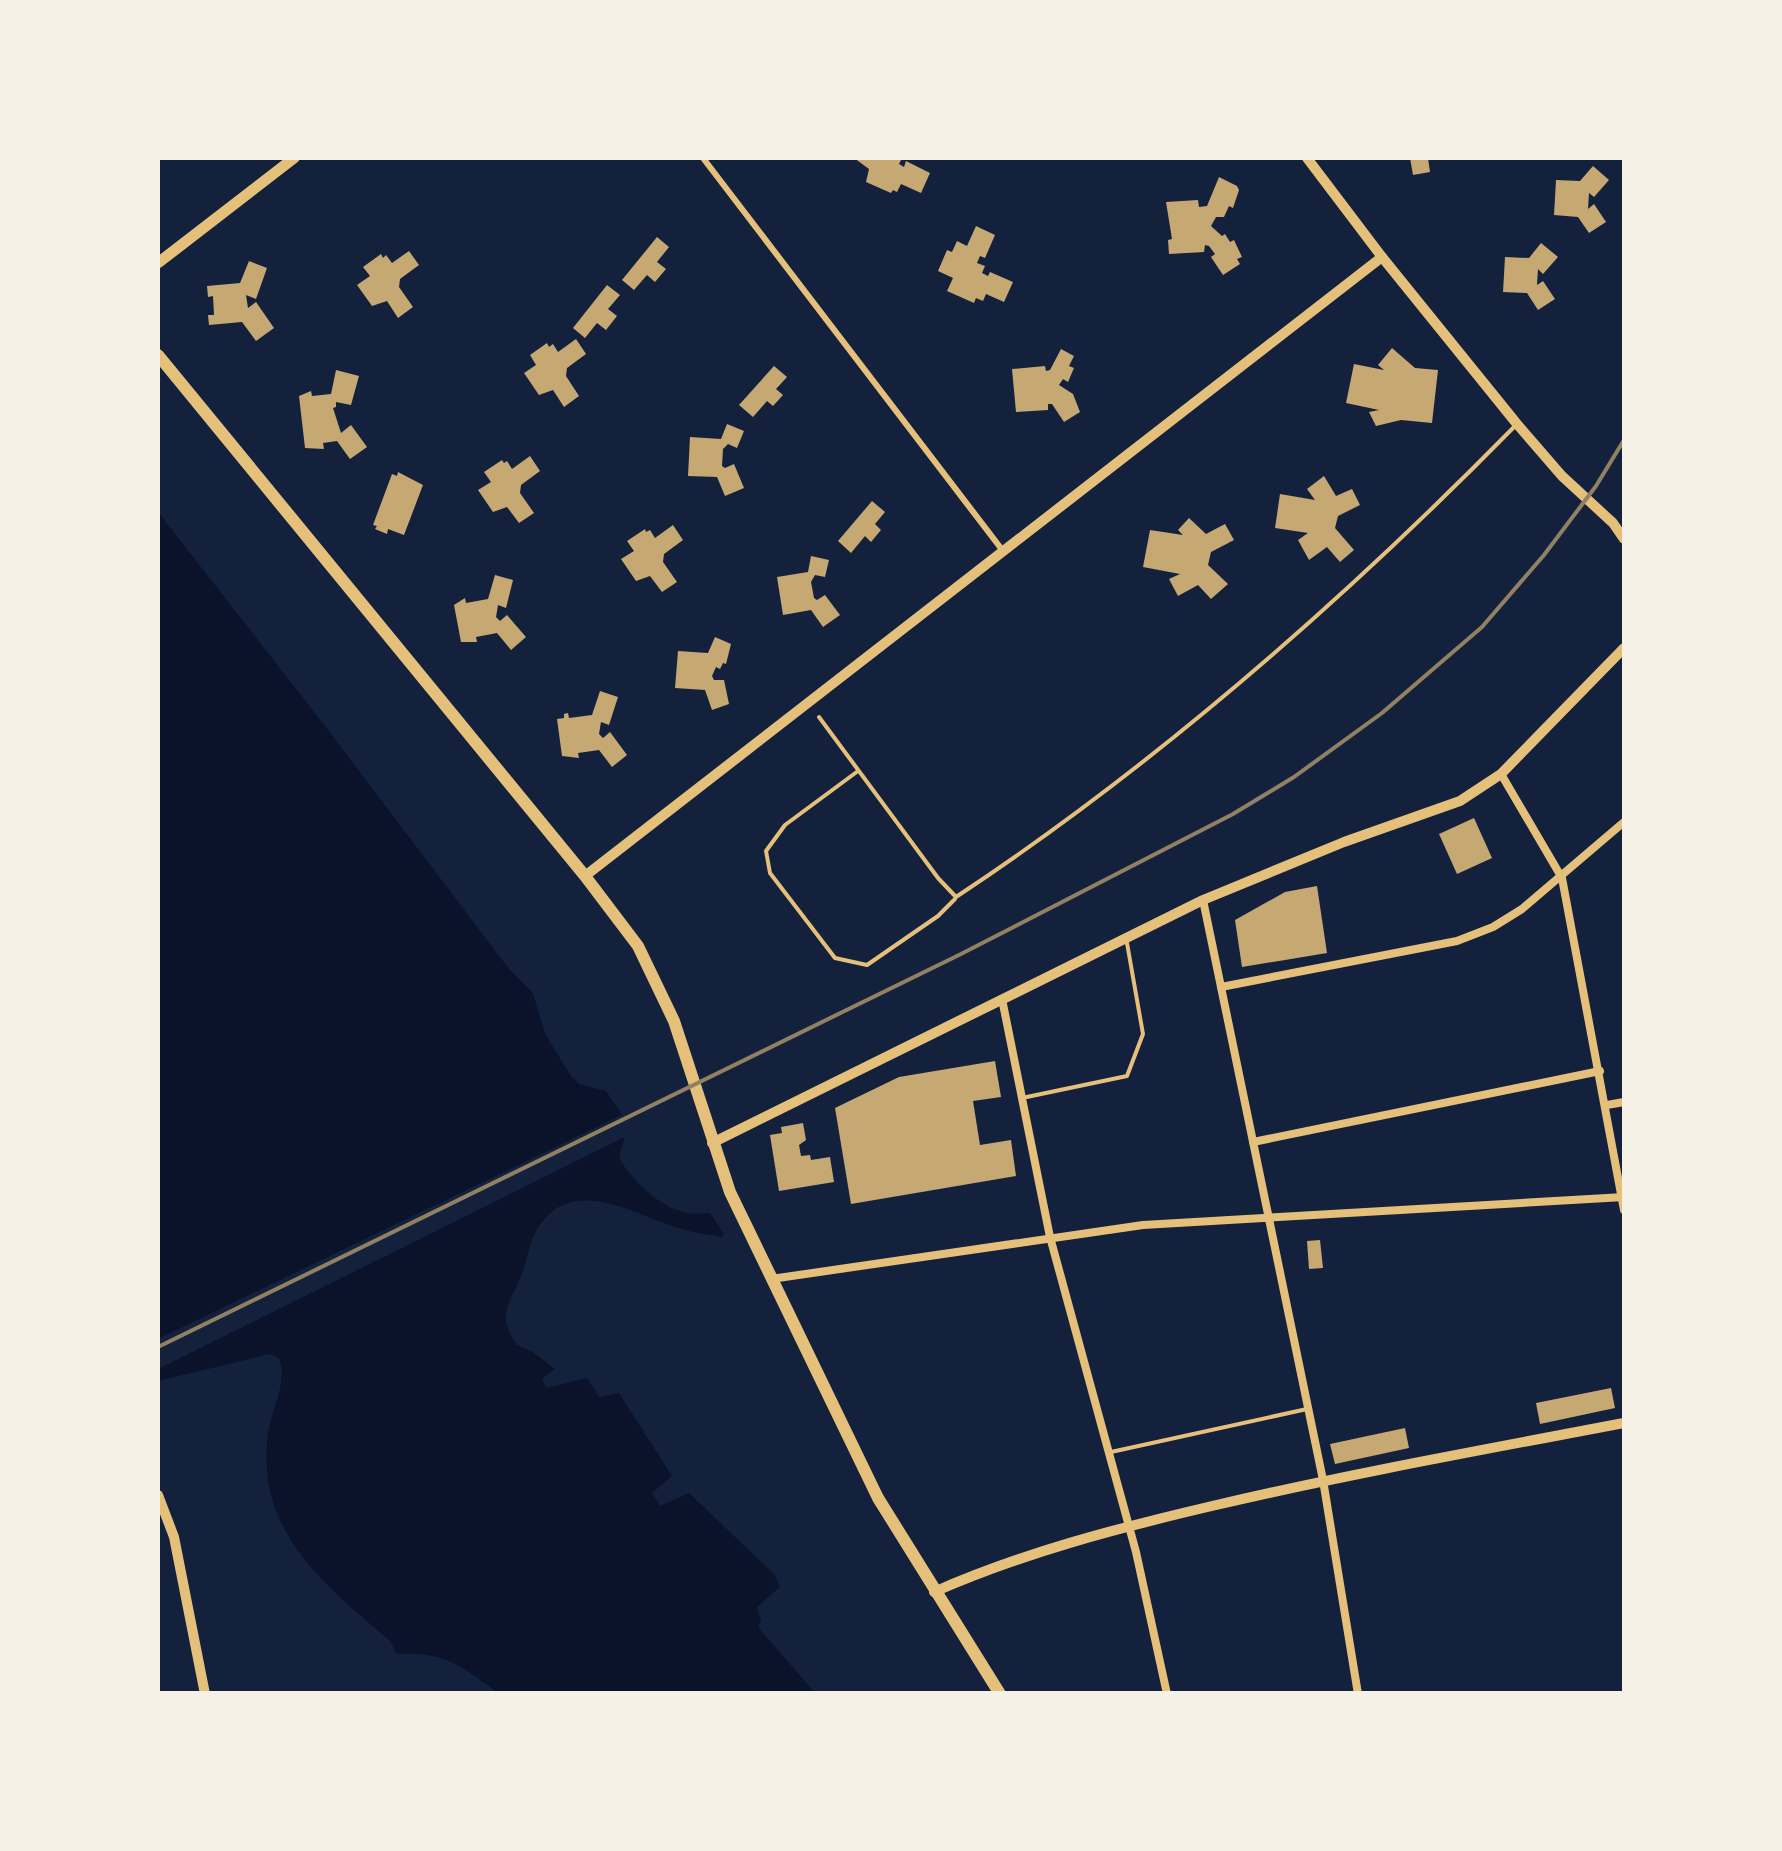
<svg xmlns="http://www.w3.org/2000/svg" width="1782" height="1851" font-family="Georgia,serif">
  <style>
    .water { fill: #0b132b }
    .pier { fill: #14213d }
    .building { fill: #c6a872 }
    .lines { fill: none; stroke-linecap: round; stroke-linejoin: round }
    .service { stroke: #e5c07b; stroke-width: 4 }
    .pedestrian { stroke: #e5c07b; stroke-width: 6 }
    .minor { stroke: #e5c07b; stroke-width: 8 }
    .tertiary { stroke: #e5c07b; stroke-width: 10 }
    .secondary { stroke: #e5c07b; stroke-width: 11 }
    .primary { stroke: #e5c07b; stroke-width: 12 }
    .rail { stroke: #918062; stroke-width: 4 }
  </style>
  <rect width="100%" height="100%" fill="#14213d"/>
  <!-- water -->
  <path class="water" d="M158 512 325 726 509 969 533 993 545 1034 571 1076 579 1084 606 1091 628 1124 619 1158C634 1183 664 1212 695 1214 700 1214 705 1213 710 1213L724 1234 722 1237C701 1234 680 1230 661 1222 620 1206 566 1179 537 1230 529 1243 527 1260 522 1274 510 1305 495 1313 517 1345L533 1352 555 1369 542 1379 546 1388 587 1378 599 1397 619 1393 672 1476 652 1493 660 1506 689 1493 774 1574 780 1587 757 1607 761 1620 758 1627 815 1693H498C460 1665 446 1652 397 1654L390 1641C323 1583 255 1532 268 1433 272 1407 288 1383 279 1358L270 1354 158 1381Z"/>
  <!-- pier -->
  <path class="pier" d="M628 1112 633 1123 631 1134 158 1369V1339Z"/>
  <!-- building -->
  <g class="building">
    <path d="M854 158H902L899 164 904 167 906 161 930 173 921 193 901 184 897 192 893 190 891 193 866 182 869 169Z"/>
    <path d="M1410 158H1428L1430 172 1413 175Z"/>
    <path d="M1593 166 1609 180 1594 197 1589 193 1588 209 1594 204 1606 222 1589 233 1578 217 1554 215 1556 180 1580 181Z"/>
    <path d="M1219 177 1237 186 1239 190 1233 208 1229 206 1224 217H1216L1211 226 1222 236 1225 234 1230 242 1234 240 1242 257 1237 259 1240 264 1223 275 1211 257 1215 254 1209 246 1205 245 1204 252 1169 254 1168 240 1172 239 1166 202 1198 200 1199 207 1207 206Z"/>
    <path d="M976 226 995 235 985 258 980 256 977 263 985 266 982 273 988 276 990 272 1013 282 1004 302 986 294 983 301 976 298 974 303 947 291 953 278 938 271 947 250 952 252 957 241 967 246Z"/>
    <path d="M657 237 669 247 657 262 666 269 655 282 647 275 634 290 622 280Z"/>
    <path d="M1541 243 1558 257 1543 274 1538 269 1537 285 1543 281 1555 299 1538 310 1527 293 1503 292 1505 257 1529 258Z"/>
    <path d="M409 251 419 265 400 279 399 287 413 307 398 318 387 301 372 306 357 285 370 276 363 267 381 254 383 258 386 255 392 263Z"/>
    <path d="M249 261 267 268 256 299 246 295 248 308 256 302 274 328 256 341 242 322 209 325 208 315H214L213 296 208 297 207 286 240 283Z"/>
    <path d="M607 285 620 295 608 309 617 316 606 330 597 323 585 338 573 328Z"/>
    <path d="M576 339 586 354 567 368 566 376 579 396 564 407 553 390 539 395 524 373 536 365 530 355 547 343 549 347 553 344 558 352Z"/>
    <path d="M1392 348 1415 368 1438 370 1432 423 1401 420 1376 426 1369 412 1379 410 1346 403 1354 364 1384 370 1378 365Z"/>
    <path d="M1061 349 1074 356 1069 366 1074 368 1068 382 1063 379 1059 385 1073 394 1080 412 1064 422 1052 404H1048V410L1016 412 1012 369 1045 366 1046 371 1050 370Z"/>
    <path d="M774 366 787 377 776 389 783 395 773 406 767 401 753 417 739 405Z"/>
    <path d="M336 370 359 376 351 405 336 402V407L333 408 341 433 351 425 367 447 350 459 337 441 323 443 324 449 305 448 299 396 311 391 312 396 331 394Z"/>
    <path d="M727 424 744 431 737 448 728 444 723 449 722 466 725 468 734 464 744 488 725 496 717 477 688 476 690 437 721 439Z"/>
    <path d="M530 456 540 471 521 485 520 493 534 513 519 523 507 507 493 512 478 490 491 482 484 472 502 460 504 463 507 461 512 469Z"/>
    <path d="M398 472 423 485 404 535 388 529 387 534 375 529 377 526 373 525 392 474 397 476Z"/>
    <path d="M1324 476 1336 496 1352 489 1360 505 1338 516 1335 528 1354 550 1340 562 1327 547 1309 560 1298 540 1308 533 1275 528 1280 494 1315 500 1307 489Z"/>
    <path d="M872 501 885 512 875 524 881 530 871 542 865 536 851 553 838 541Z"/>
    <path d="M1189 518 1206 534 1225 524 1234 540 1211 552 1208 565 1228 584 1211 599 1198 585 1178 596 1169 579 1180 574 1143 567 1150 530 1183 535 1178 530Z"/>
    <path d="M673 525 683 540 664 554 663 562 677 582 662 592 650 576 636 581 621 559 634 551 627 541 645 529 646 532 650 530 655 538Z"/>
    <path d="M811 556 829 560 825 577 815 575 811 582 814 598 817 600 825 595 840 615 823 627 811 610 783 615 777 577 808 572Z"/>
    <path d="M495 575 513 580 506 608 498 605 496 617 500 621 507 615 526 637 511 650 497 633 476 637 477 642H461L454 605 465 598 466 603 488 599Z"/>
    <path d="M715 637 731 644 726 664 723 663 720 669 716 667 712 676 714 680H724L729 704 712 710 705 690 675 688 678 651 708 653Z"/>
    <path d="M600 691 618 697 609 725 601 722 599 734 603 738 610 732 627 755 612 767 599 750 578 753 579 758 562 756 557 719 564 718V714L568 713 569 718 592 715Z"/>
    <path d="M1474 818 1492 858 1457 874 1439 834Z"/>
    <path d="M1317 886 1327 953 1242 967 1235 920 1285 892Z"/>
    <path d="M995 1061 1001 1097 973 1101 980 1145 1011 1140 1016 1176 851 1204 835 1108 899 1077Z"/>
    <path d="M803 1123 806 1140 799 1145 801 1156 810 1155 811 1160 830 1157 834 1182 779 1191 770 1135 782 1133 781 1127Z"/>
    <path d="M1320 1240 1323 1268 1309 1269 1307 1241Z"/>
    <path d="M1611 1388 1615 1408 1540 1424 1536 1403Z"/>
    <path d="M1405 1428 1409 1448 1335 1464 1330 1444Z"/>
  </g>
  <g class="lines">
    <!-- service -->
    <g class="service">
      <path d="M819 717 938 878 956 897C1160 762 1343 601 1514 427"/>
      <path d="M858 771 785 825 766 851 770 873 835 958 867 965 938 916 955 899"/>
      <path d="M1022 1098 1127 1076 1143 1034 1127 943"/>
      <path d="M1111 1452 1307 1409"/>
    </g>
    <!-- pedestrian -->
    <path class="pedestrian" d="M703 158 1003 551"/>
    <!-- minor -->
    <g class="minor">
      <path d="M1501 774 1562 878 1624 1210"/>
      <path d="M1203 900 1323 1480 1358 1694"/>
      <path d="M1221 987 1457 941 1493 927 1522 909 1624 822"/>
      <path d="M1002 999 1050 1237 1136 1552 1167 1694"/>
      <path d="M1607 1105 1624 1102"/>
      <path d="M1253 1142 1600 1071"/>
      <path d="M771 1279 1143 1225 1624 1197"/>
    </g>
    <!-- tertiary -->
    <g class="tertiary">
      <path d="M1307 158 1382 257 1517 424 1562 476 1613 523 1624 539"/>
      <path d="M585 876 1382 257"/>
      <path d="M712 1143 1203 900 1344 842 1460 801 1501 774 1624 648"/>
      <path d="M158 1495 174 1537 205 1694"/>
      <path d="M934 1592C1022 1553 1118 1528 1212 1506 1348 1474 1487 1449 1624 1423"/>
    </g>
    <!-- secondary -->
    <path class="secondary" d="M158 263 294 158"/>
    <!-- primary -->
    <path class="primary" d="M158 355 585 876 638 946 674 1021 730 1192 878 1498 1000 1694"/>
    <!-- rail -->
    <path class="rail" d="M158 1347 959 955 1233 814 1294 777 1382 713 1482 627 1544 555 1596 486 1624 440"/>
  </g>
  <!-- border -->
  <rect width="1782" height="1851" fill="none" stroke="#f6f1e7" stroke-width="320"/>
</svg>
